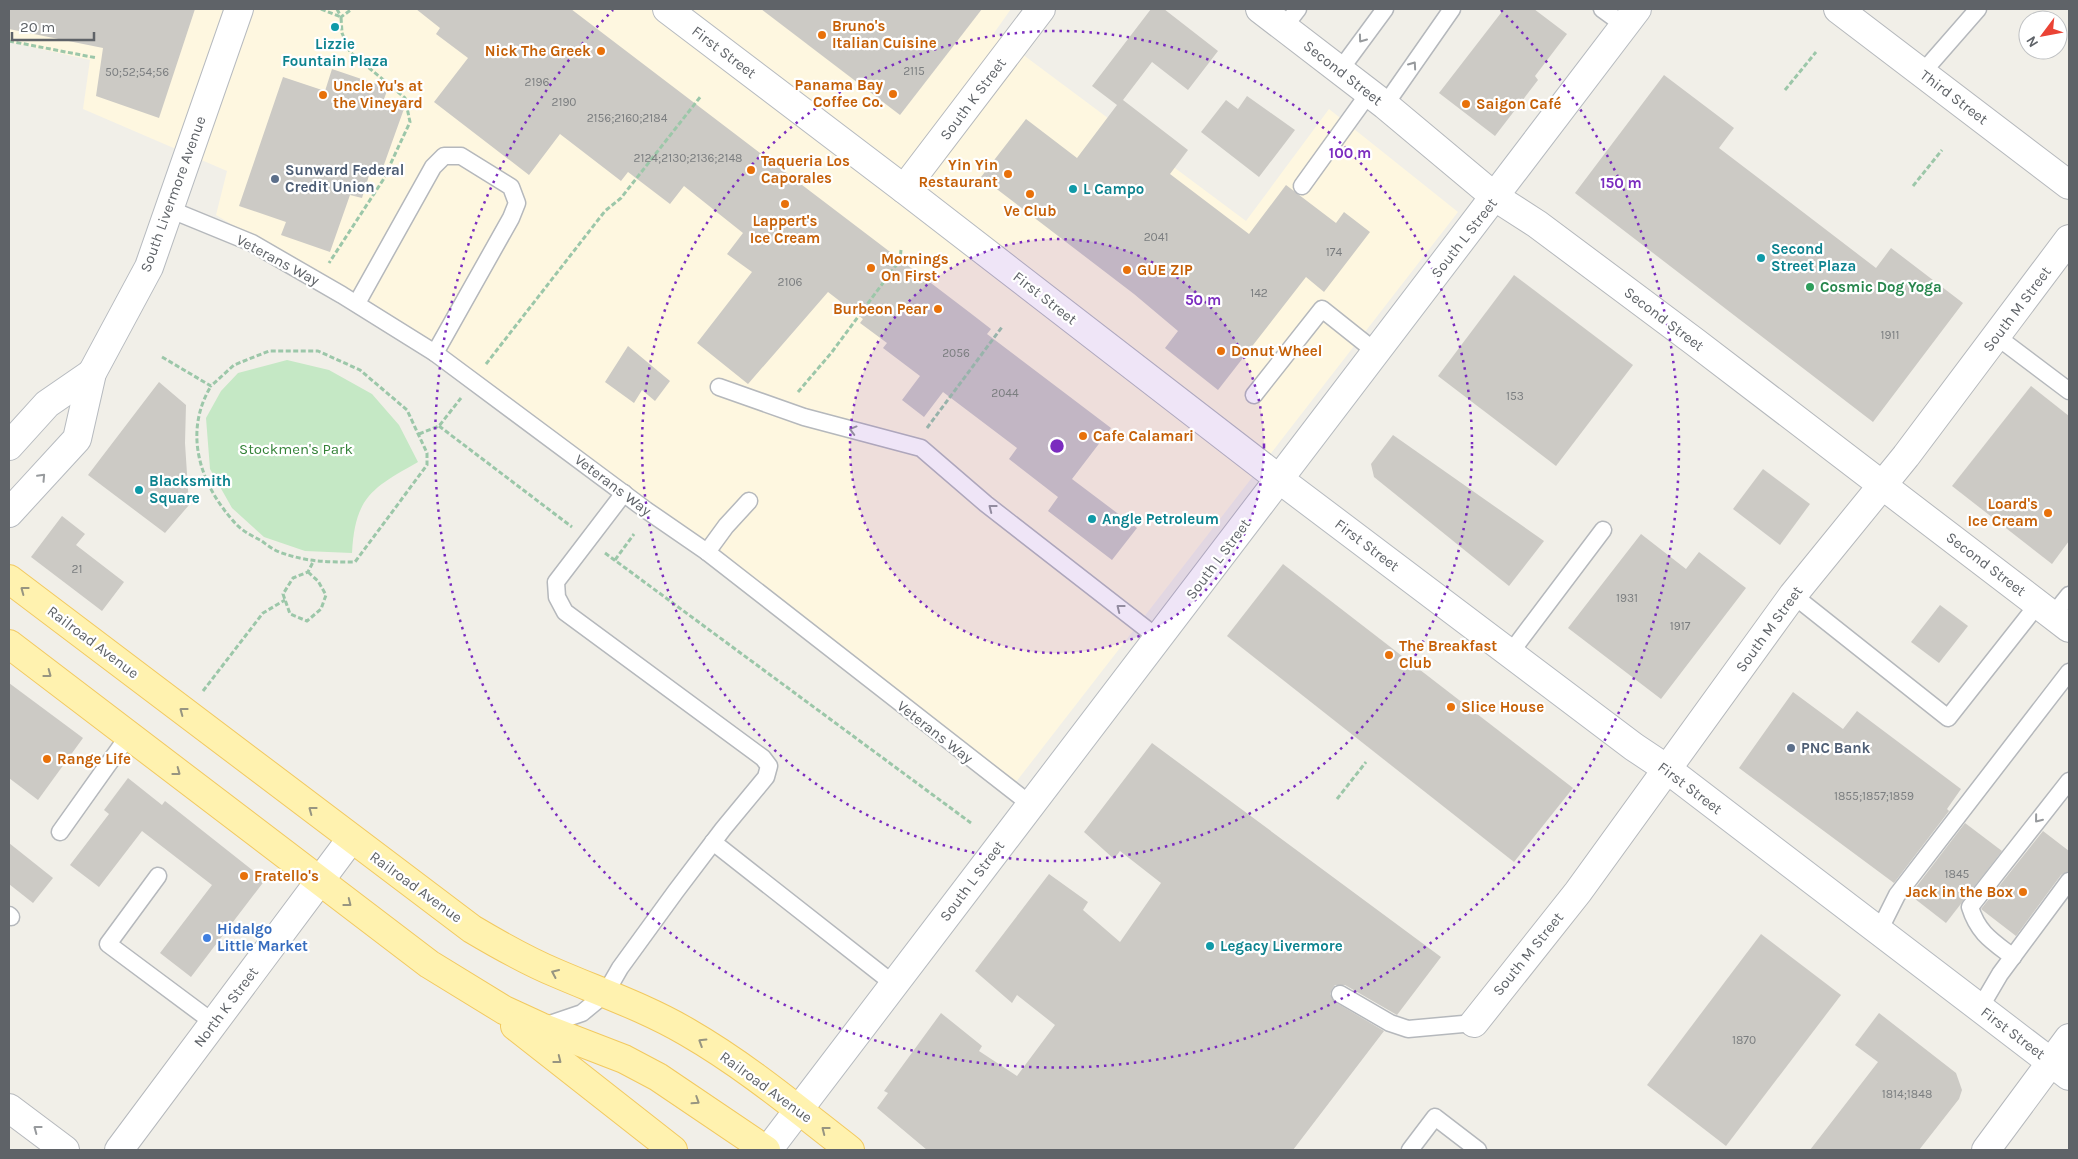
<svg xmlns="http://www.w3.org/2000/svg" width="2078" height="1159" font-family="Karla,sans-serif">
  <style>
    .commercial { fill: #fef7e0 }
    .green { fill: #c5e8c5 }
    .building { fill: #cccac5 }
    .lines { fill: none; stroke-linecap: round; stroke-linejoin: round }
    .lane-casing { stroke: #b5b8bc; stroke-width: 19 }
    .street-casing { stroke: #b5b8bc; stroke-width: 30 }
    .secondary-casing { stroke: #b6babf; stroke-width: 30 }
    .primary-casing { stroke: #f2c960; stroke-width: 30 }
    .path { stroke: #9cc7a9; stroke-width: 3; stroke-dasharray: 5 2.5; stroke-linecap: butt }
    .lane { stroke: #fff; stroke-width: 16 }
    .street { stroke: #fff; stroke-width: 28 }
    .secondary { stroke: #fff; stroke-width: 28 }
    .primary { stroke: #fff2af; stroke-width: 28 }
    .oneway { stroke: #979a9d }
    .oneway2 { stroke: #979581 }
    .ring { fill: none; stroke: #7b2cbf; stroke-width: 2.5; stroke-dasharray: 2.5 5 }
    .culture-dot { fill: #0f9aa8; stroke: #fff; stroke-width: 2 }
    .food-dot { fill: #e8710a; stroke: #fff; stroke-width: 2 }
    .service-dot { fill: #5c6f8a; stroke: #fff; stroke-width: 2 }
    .leisure-dot { fill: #2e9e5b; stroke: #fff; stroke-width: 2 }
    .shop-dot { fill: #3f7fe0; stroke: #fff; stroke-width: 2 }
    .labels { text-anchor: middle; stroke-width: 4.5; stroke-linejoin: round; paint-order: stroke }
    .number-label { font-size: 12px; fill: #7a7d7f }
    .food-label { font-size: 15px; font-weight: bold; fill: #c56008; stroke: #fff; text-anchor: start }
    .culture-label { font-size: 15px; font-weight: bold; fill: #0d838f; stroke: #fff; text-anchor: start }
    .street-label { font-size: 15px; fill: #5f6368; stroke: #fff }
    .service-label { font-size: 15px; font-weight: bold; fill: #4e5e75; stroke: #fff; text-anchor: start }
    .leisure-label { font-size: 15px; font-weight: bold; fill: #27864d; stroke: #fff; text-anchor: start }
    .park-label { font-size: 15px; fill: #348238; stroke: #fff }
    .shop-label { font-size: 15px; font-weight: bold; fill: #366cbe; stroke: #fff; text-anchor: start }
    .centre { fill: #7b2cbf; stroke: #fff; stroke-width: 2.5 }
    .ring-label { font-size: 15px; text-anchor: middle; font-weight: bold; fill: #7b2cbf; stroke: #fff; stroke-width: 4.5; stroke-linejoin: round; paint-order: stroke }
  </style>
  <rect width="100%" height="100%" fill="#f1efe8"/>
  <!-- commercial -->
  <path class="commercial" d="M9 9H1011L994 33 1246 221 1329 109 1458 212 1016 782 477 374 216 215 227 171 83 109 90 60 9 42Z"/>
  <!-- green -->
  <path class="green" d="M287 360 329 370 372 394 399 425 418 462C372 488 355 497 352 553L305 551 264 537 232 508 210 469 206 418 221 391 238 373Z"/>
  <!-- building -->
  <g class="building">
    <path d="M9 9H195L159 118 96 96 103 48 9 29Z"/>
    <path d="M416 9H571L969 312 991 329 987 334 1111 428 1072 479 1137 528 1112 560 1048 511 1058 497 1009 459 1017 448 943 392 924 417 902 400 920 376 883 348 887 343 860 323 863 319 828 292 748 384 697 343 752 272 727 254 743 233 684 186 670 204 628 172 621 181 560 134 529 175 434 102 468 58 436 34 440 28Z"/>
    <path d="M761 9H982L900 115Z"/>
    <path d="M1151 9H1164L1218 51 1188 90 1152 62 1123 100 1188 150 1170 174 1249 234 1286 185 1336 223 1344 212 1370 232 1324 292 1306 277 1218 390 1165 348 1178 331 1134 294 981 177 1026 119 1077 158 1117 105 1092 86Z"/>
    <path d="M1504 9H1534L1567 34 1535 76 1538 80 1495 136 1439 93Z"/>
    <path d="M332 69 388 88 384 99 405 106 381 173 371 169 362 198 350 195 330 252 281 235 286 222 239 206 283 77 325 91Z"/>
    <path d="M1664 75 1734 128 1719 148 1876 268 1891 248 1963 303 1873 422 1575 193Z"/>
    <path d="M1247 96 1295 130 1259 177 1201 132 1226 100 1238 109Z"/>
    <path d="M1514 275 1633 365 1556 466 1438 376Z"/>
    <path d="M628 346 670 381 655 401 642 390 634 403 605 382Z"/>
    <path d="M159 382 186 405 185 443 189 505 165 533 88 475Z"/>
    <path d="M2031 386 2069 416V541L2052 564 1952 486Z"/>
    <path d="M1393 435 1544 541 1509 586 1374 477 1371 464Z"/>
    <path d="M1763 469 1810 504 1780 545 1733 509Z"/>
    <path d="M62 516 85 534 76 545 124 582 102 611 31 557Z"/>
    <path d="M1641 534 1686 569 1699 552 1746 588 1661 699 1568 628Z"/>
    <path d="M1283 564 1573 788 1514 862 1227 636Z"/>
    <path d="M1940 605 1968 626 1939 663 1911 642Z"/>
    <path d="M9 683 83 738 38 800 9 778Z"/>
    <path d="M1793 692 1843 729 1857 711 1961 789 1947 809 1949 811 1894 883 1739 768Z"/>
    <path d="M1152 743 1441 957 1397 1015 1345 985H1335L1332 989 1330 994 1335 1002 1384 1031 1293 1150H927L877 1108 888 1093 884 1091 941 1013 982 1046 979 1051 1017 1076 1055 1025 1017 995 1012 1003 975 971 1049 874 1088 902 1083 910 1120 942 1161 883 1120 851 1114 859 1084 832Z"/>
    <path d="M128 778 162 805 165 801 265 880 191 977 160 953 212 885 142 831 99 887 70 865 109 814 104 810Z"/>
    <path d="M1965 823 2002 851 1946 923 1910 895Z"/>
    <path d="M2043 831 2069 851V871L2061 875 2016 936 1981 909Z"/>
    <path d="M9 843 53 878 33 903 9 884Z"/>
    <path d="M1761 934 1841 995 1726 1146 1647 1085Z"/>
    <path d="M1879 1013 1956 1073 1962 1090 1959 1099 1919 1150H1810L1878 1062 1855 1045Z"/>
  </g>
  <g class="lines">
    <!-- lane casing -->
    <g class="lane-casing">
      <g id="lane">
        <path d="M1602 9 1624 25"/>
        <path d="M1284 27 1298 9"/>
        <path d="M1340 70 1385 9"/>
        <path d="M1922 73 1978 9"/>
        <path d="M1385 105 1452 9"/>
        <path d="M1302 186 1369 93"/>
        <path d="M169 209 252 243 342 295 435 353 646 510 707 552 1030 804"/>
        <path d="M357 303 433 167 444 156H461L511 187 517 203 511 218 435 353"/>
        <path d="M1996 336 2069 391"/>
        <path d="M719 387 804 417 921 448 986 504 1158 638"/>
        <path d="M1254 395 1322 309 1376 352"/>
        <path d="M707 552 726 526 749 501"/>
        <path d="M1793 595 1948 718 2038 604"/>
        <path d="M2053 615 2069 595"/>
        <path d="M1511 652 1603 530"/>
        <path d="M60 832 129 735"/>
        <path d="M713 842 895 985"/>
        <path d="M158 876 108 944 214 1023"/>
        <path d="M9 915 11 917"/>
        <path d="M1879 931 1897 895 2069 672"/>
        <path d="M2013 957C1992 941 1978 933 1970 907L2069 781"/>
        <path d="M1340 994 1390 1023 1408 1029 1474 1023"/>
        <path d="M1980 1008 2000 974 2069 881"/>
        <path d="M541 1027 582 1013 605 994 620 968 676 891 723 829 766 777 769 766 763 758 565 612 557 597 556 582 624 493"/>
        <path d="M1410 1150 1435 1117 1478 1150"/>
      </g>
    </g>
    <!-- street casing -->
    <g class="street-casing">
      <g id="street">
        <path d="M1260 9 1385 105 1495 197 1537 224 1695 342 2069 628"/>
        <path d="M1838 9 2069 185"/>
        <path d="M904 189 1041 9"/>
        <path d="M1474 1023 1578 892 1793 595 1906 456 2069 239"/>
        <path d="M9 1108 65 1150"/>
        <path d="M119 1150 351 839"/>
        <path d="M1986 1150 2069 1038"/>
      </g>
    </g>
    <!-- secondary casing -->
    <g class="secondary-casing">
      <g id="secondary">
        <path d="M667 9 904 189 1279 479 1634 747 1667 769 2069 1076"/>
        <path d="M9 446 47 404 92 373"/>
        <path d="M9 513 77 439 92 373 149 267 239 9"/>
        <path d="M768 1150 1637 9"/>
      </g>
    </g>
    <!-- primary casing -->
    <g class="primary-casing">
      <g id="primary">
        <path d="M9 579 472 929C499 945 527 961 556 973 600 992 646 1008 687 1032 746 1066 797 1109 850 1150"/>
        <path d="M9 644 429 964 504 1010 541 1027 624 1059 658 1077 766 1150"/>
        <path d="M515 1026 673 1150"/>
      </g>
    </g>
    <!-- path -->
    <g class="path">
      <path d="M321 9 341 17 342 33 350 52 405 98 410 122 383 180 329 263"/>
      <path d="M337 9 341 17 352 9"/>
      <path d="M9 41 97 58"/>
      <path d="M1785 90 1816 52"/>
      <path d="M1913 186 1942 150"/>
      <path d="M162 357 211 386 234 365 269 351H318L360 370 407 410 427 453V465L355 562C325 562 307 562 279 552 272 549 266 544 260 540 252 536 243 531 237 525 201 487 182 434 211 386"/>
      <path d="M486 364 605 211 621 198 701 96"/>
      <path d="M798 392 832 352 900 260 901 250"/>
      <path d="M439 426 572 527"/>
      <path d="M927 428 1002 327"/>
      <path d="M419 434 439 426 461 398"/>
      <path d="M605 553 971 823"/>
      <path d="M615 560 634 534"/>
      <path d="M308 572 318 581 326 595 321 609 307 621 290 614 283 594 293 578 308 572 313 562"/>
      <path d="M203 691 263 613 285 600"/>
      <path d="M1337 799 1366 762"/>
    </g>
    <!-- lane -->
    <use href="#lane" class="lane"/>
    <!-- street -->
    <use href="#street" class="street"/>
    <!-- secondary -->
    <use href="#secondary" class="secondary"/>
    <!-- primary -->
    <use href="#primary" class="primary"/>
  </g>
  <!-- one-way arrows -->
  <defs><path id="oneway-chevron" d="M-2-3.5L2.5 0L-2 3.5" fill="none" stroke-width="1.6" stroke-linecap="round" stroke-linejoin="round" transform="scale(1.25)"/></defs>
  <g class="oneway">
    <use href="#oneway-chevron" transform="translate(1362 39) rotate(126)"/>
    <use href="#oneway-chevron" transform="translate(1413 65) rotate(-55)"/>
    <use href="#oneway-chevron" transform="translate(853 430) rotate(-165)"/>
    <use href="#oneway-chevron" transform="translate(42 477) rotate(-47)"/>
    <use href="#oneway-chevron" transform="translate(992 508) rotate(-142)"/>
    <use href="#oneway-chevron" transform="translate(1120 608) rotate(-142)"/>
    <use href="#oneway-chevron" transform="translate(2038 819) rotate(129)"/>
    <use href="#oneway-chevron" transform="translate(37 1129) rotate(-143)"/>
  </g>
  <g class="oneway2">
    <use href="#oneway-chevron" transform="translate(24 590) rotate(-143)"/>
    <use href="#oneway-chevron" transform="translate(48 674) rotate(37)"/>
    <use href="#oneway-chevron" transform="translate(183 711) rotate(-143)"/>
    <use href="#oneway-chevron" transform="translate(177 772) rotate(37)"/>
    <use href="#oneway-chevron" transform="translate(312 810) rotate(-143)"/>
    <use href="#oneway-chevron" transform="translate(348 903) rotate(38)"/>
    <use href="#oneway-chevron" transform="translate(555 973) rotate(-156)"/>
    <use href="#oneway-chevron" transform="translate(702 1042) rotate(-148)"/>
    <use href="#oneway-chevron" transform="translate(558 1060) rotate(38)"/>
    <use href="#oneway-chevron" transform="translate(696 1101) rotate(33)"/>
    <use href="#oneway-chevron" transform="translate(825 1130) rotate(-142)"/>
  </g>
  <!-- distance rings -->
  <circle cx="1057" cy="446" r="207" fill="#7b2cbf" fill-opacity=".12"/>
  <g class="ring">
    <circle cx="1057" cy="446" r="207"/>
    <circle cx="1057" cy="446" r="415"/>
    <path d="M1501 10A622 622 0 1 1 613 10"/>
  </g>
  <!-- markers -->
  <g class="culture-dot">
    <circle cx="335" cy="27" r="5"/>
    <circle cx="1073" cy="189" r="5"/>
    <circle cx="1761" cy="258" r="5"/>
    <circle cx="139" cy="490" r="5"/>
    <circle cx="1092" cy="519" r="5"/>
    <circle cx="1210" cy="946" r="5"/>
  </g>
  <g class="food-dot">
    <circle cx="822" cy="35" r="5"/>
    <circle cx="601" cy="51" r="5"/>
    <circle cx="893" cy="94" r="5"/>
    <circle cx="323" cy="95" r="5"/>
    <circle cx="1466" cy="104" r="5"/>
    <circle cx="751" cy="170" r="5"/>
    <circle cx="1008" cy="174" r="5"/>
    <circle cx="1030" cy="194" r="5"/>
    <circle cx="785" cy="204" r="5"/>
    <circle cx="871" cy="268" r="5"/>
    <circle cx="1127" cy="270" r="5"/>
    <circle cx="938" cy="309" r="5"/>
    <circle cx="1221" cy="351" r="5"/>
    <circle cx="1083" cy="436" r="5"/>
    <circle cx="2048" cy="513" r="5"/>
    <circle cx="1389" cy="655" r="5"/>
    <circle cx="1451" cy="707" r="5"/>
    <circle cx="47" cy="759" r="5"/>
    <circle cx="244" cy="876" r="5"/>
    <circle cx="2023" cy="892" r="5"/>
  </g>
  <g class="service-dot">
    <circle cx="275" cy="179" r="5"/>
    <circle cx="1791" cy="748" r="5"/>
  </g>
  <circle class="leisure-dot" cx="1810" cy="287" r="5"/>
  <circle class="shop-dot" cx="207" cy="938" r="5"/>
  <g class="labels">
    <!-- number labels -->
    <g class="number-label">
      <text x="914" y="75">2115</text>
      <text x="137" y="76">50;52;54;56</text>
      <text x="537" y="86">2196</text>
      <text x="564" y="106">2190</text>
      <text x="627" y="122">2156;2160;2184</text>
      <text x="688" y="162">2124;2130;2136;2148</text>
      <text x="1156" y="241">2041</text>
      <text x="1334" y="256">174</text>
      <text x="790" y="286">2106</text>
      <text x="1259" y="297">142</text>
      <text x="1890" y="339">1911</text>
      <text x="956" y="357">2056</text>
      <text x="1005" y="397">2044</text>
      <text x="1515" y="400">153</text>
      <text x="77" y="573">21</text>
      <text x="1627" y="602">1931</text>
      <text x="1680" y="630">1917</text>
      <text x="1874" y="800">1855;1857;1859</text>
      <text x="1957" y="878">1845</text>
      <text x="1744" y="1044">1870</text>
      <text x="1907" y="1098">1814;1848</text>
    </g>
    <!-- food labels -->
    <g class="food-label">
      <text x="832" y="31">Bruno's<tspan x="832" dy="17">Italian Cuisine</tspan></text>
      <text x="591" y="56" text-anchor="end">Nick The Greek</text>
      <text x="883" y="90" text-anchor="end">Panama Bay<tspan x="883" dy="17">Coffee Co.</tspan></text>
      <text x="333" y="91">Uncle Yu's at<tspan x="333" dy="17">the Vineyard</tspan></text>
      <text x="1476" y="109">Saigon Café</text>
      <text x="761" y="166">Taqueria Los<tspan x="761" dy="17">Caporales</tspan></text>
      <text x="998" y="170" text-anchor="end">Yin Yin<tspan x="998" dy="17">Restaurant</tspan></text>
      <text x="1030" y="216" text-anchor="middle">Ve Club</text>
      <text x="785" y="226" text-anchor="middle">Lappert's<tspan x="785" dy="17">Ice Cream</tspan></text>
      <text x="881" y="264">Mornings<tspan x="881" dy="17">On First</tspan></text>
      <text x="1137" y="275">GUE ZIP</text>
      <text x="928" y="314" text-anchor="end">Burbeon Pear</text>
      <text x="1231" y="356">Donut Wheel</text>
      <text x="1093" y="441">Cafe Calamari</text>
      <text x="2038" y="509" text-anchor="end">Loard's<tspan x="2038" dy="17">Ice Cream</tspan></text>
      <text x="1399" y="651">The Breakfast<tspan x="1399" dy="17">Club</tspan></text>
      <text x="1461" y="712">Slice House</text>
      <text x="57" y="764">Range Life</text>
      <text x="254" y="881">Fratello's</text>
      <text x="2013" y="897" text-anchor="end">Jack in the Box</text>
    </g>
    <!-- culture labels -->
    <g class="culture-label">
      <text x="335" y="49" text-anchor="middle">Lizzie<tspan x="335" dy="17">Fountain Plaza</tspan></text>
      <text x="1083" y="194">L Campo</text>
      <text x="1771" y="254">Second<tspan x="1771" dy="17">Street Plaza</tspan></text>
      <text x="149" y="486">Blacksmith<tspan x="149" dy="17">Square</tspan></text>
      <text x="1102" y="524">Angle Petroleum</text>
      <text x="1220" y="951">Legacy Livermore</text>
    </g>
    <!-- street labels -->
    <g class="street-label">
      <text transform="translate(724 52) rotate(37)" y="5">First Street</text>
      <text transform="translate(1343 73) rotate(38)" y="5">Second Street</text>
      <text transform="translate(1954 97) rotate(37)" y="5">Third Street</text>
      <text transform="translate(973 99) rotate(-53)" y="5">South K Street</text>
      <text transform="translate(173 194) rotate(-70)" y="5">South Livermore Avenue</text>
      <text transform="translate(1464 238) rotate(-52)" y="5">South L Street</text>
      <text transform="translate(278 260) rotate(28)" y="5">Veterans Way</text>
      <text transform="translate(1045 298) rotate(38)" y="5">First Street</text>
      <text transform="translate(2017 309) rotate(-53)" y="5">South M Street</text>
      <text transform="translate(1664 319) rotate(37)" y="5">Second Street</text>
      <text transform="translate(613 485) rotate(37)" y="5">Veterans Way</text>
      <text transform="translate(1367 545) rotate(37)" y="5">First Street</text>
      <text transform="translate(1218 559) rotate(-53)" y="5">South L Street</text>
      <text transform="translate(1986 564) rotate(37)" y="5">Second Street</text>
      <text transform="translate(1769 629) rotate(-54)" y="5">South M Street</text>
      <text transform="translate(93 642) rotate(37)" y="5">Railroad Avenue</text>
      <text transform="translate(935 732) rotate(38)" y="5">Veterans Way</text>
      <text transform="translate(1690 788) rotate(37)" y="5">First Street</text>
      <text transform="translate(972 881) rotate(-53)" y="5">South L Street</text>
      <text transform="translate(416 887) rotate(36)" y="5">Railroad Avenue</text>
      <text transform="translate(1528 954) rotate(-51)" y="5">South M Street</text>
      <text transform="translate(226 1007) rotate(-53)" y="5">North K Street</text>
      <text transform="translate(2013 1033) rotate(37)" y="5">First Street</text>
      <text transform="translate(766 1087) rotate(36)" y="5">Railroad Avenue</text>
    </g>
    <!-- service labels -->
    <g class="service-label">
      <text x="285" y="175">Sunward Federal<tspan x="285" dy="17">Credit Union</tspan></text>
      <text x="1801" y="753">PNC Bank</text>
    </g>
    <!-- leisure labels -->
    <g class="leisure-label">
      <text x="1820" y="292">Cosmic Dog Yoga</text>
    </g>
    <!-- park labels -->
    <g class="park-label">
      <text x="296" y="454">Stockmen's Park</text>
    </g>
    <!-- shop labels -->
    <g class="shop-label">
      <text x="217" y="934">Hidalgo<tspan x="217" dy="17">Little Market</tspan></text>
    </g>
  </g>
  <circle cx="1057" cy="446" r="8" class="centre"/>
  <g class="ring-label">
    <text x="1350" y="158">100 m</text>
    <text x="1621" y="188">150 m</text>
    <text x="1203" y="305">50 m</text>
  </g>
  <!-- border -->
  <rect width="2078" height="1159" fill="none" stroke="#5f6368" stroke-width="20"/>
  <!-- north arrow -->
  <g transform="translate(2043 35) rotate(238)"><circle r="24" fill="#ffffff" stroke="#bfc1c3"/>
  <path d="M0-4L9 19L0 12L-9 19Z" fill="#ea4335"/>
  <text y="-8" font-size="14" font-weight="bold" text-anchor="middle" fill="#5f6368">N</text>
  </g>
  <!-- scale -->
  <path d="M12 32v8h82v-8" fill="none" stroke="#5f6368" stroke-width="2.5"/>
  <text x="20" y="32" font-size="15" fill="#5f6368" stroke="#ffffff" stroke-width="4" paint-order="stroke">20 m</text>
</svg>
